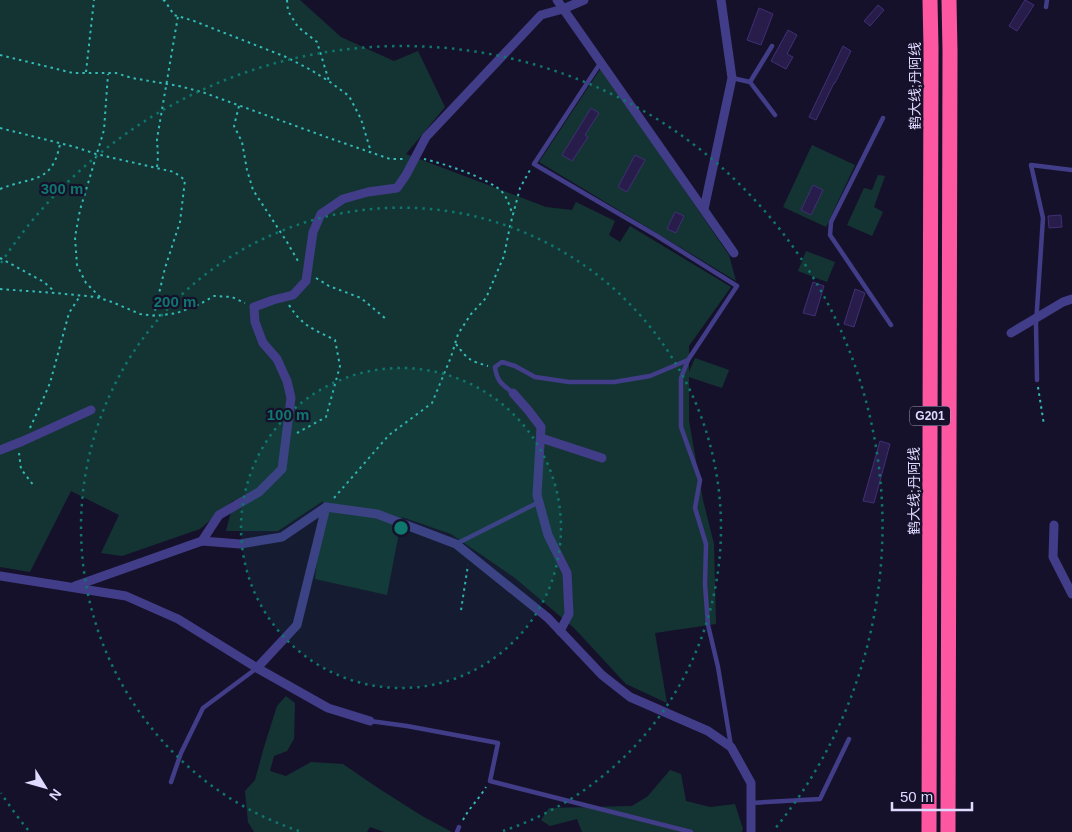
<svg xmlns="http://www.w3.org/2000/svg" width="1072" height="832" font-family="Arial,'Noto Sans SC',sans-serif">
  <style>
    .green { fill: #143434 }
    .building { fill: #281d4a; stroke: #402f76 }
    .lines { fill: none; stroke-linecap: round; stroke-linejoin: round }
    .path { stroke: #32bbb7; stroke-width: 2; stroke-dasharray: 2.5 4; stroke-linecap: butt }
    .lane { stroke: #423d88; stroke-width: 4.5 }
    .street { stroke: #423d88; stroke-width: 9 }
    .highway { stroke: #fd57a1; stroke-width: 15 }
    .ring { fill: none; stroke: #0f766e; stroke-width: 2.5; stroke-dasharray: 2.5 5 }
    .labels { text-anchor: middle; stroke-width: 4.5; stroke-linejoin: round; paint-order: stroke }
    .shield { fill: #16112a; stroke: #a39ebf; stroke-width: 1 }
    .shield-label { font-size: 12px; font-weight: bold; fill: #dfdaff }
    .street-label { font-size: 14px; fill: #dfdaff; stroke: #16112a }
    .centre { fill: #0f766e; stroke: #16112a; stroke-width: 2.5 }
    .ring-label { font-size: 15px; text-anchor: middle; font-weight: bold; fill: #0f766e; stroke: #16112a; stroke-width: 4.5; stroke-linejoin: round; paint-order: stroke }
  </style>
  <rect width="100%" height="100%" fill="#16112a"/>
  <!-- green -->
  <g class="green">
    <path d="M0 0H300L341 37 394 61 418 51 445 107 406 154 546 207 572 210 576 202 615 221 609 235 620 242 630 226 731 287 689 346V372L695 358 729 370 722 388 689 377V421L703 500 714 544 716 624 655 633 667 703 626 684 574 628 515 578 451 534 402 517 387 595 315 579 323 501 278 531H226L234 500 200 529 122 556 101 553 119 515 71 491 30 572 0 567Z"/>
    <path d="M601 68 729 255 736 281 539 162Z"/>
    <path d="M812 145 855 165 826 227 783 207Z"/>
    <path d="M878 175 885 176 874 207 883 212 872 236 847 225 864 188 872 190Z"/>
    <path d="M806 251 835 262 827 282 798 271Z"/>
    <path d="M286 696 295 703 294 739 287 751 274 756 270 771 286 776 311 762 343 764 375 786 422 816 452 832H384L370 827 367 832H254L248 822 245 791 255 780 264 747 277 706Z"/>
    <path d="M670 770 681 774 686 801 710 807 735 804 743 829 742 832H582L577 819 550 826 541 820 549 808 632 806 648 796Z"/>
  </g>
  <!-- building -->
  <g class="building">
    <path d="M1025 0 1034 5 1017 31 1009 26Z"/>
    <path d="M878 5 884 10 870 26 864 21Z"/>
    <path d="M759 8 773 14 761 45 747 40Z"/>
    <path d="M788 30 797 35 787 54 793 57 786 69 771 61Z"/>
    <path d="M843 46 851 51 835 83H834L816 120 809 117Z"/>
    <path d="M591 108 599 113 585 135 588 137 572 161 562 155Z"/>
    <path d="M635 155 645 160 627 192 618 187Z"/>
    <path d="M813 185 823 190 811 215 801 210Z"/>
    <path d="M675 212 684 216 676 233 667 229Z"/>
    <path d="M1061 215 1062 227 1049 228 1048 216Z"/>
    <path d="M813 282 824 286 815 316 803 313Z"/>
    <path d="M855 289 865 293 854 327 844 324Z"/>
    <path d="M880 441 890 444 874 503 863 501Z"/>
  </g>
  <g class="lines">
    <!-- path -->
    <g class="path">
      <path d="M163 0 165 1 174 15 194 21 286 57 311 70 330 82 349 96 361 119 371 152"/>
      <path d="M287 0 288 11 298 27 317 42 329 81"/>
      <path d="M0 55 73 73H116L132 78 179 86 202 92 329 138 390 159H404"/>
      <path d="M86 72 94 0"/>
      <path d="M239 106 234 126 242 142 247 170 253 190 287 242 298 261"/>
      <path d="M0 128 75 147 96 154 174 172 185 180 180 222 165 268 154 315"/>
      <path d="M424 159C442 163 492 179 503 193 508 199 510 208 513 215"/>
      <path d="M157 167 158 157 157 139 178 16"/>
      <path d="M0 189C31 176 52 185 60 144"/>
      <path d="M0 258 44 282 55 292"/>
      <path d="M316 278 329 286 361 298 386 319"/>
      <path d="M0 289 55 293 96 297 112 302 140 314 156 316 177 313 200 304 214 296 232 297 245 303"/>
      <path d="M100 297 86 283 77 265 75 237 80 210 104 130 108 74"/>
      <path d="M289 305C302 326 313 329 335 340L340 366 326 417 297 433"/>
      <path d="M456 344C467 359 470 361 488 366"/>
      <path d="M1038 387 1044 425"/>
      <path d="M30 428 41 404 50 383 69 313 80 296"/>
      <path d="M19 453 21 469 34 486"/>
      <path d="M334 498 389 435 432 403 451 357 458 334 471 314 486 298 504 256 510 226 520 188 530 170"/>
      <path d="M461 610 468 565"/>
      <path d="M463 820C469 808 479 799 486 787"/>
    </g>
    <!-- lane -->
    <g class="lane">
      <path d="M1046 7 1047 0"/>
      <path d="M601 62 534 164 657 236 737 286 688 360 681 378V427L700 480 695 508 706 544 705 584 708 625 718 667 731 746"/>
      <path d="M732 78 750 82 775 115"/>
      <path d="M750 82 772 46"/>
      <path d="M883 118 831 222 830 235 891 325"/>
      <path d="M1037 380 1036 324 1043 218 1031 165 1072 170"/>
      <path d="M513 393C502 384 497 382 495 367L502 362 515 366 535 377 569 382H614L650 376 688 360"/>
      <path d="M456 544 539 502"/>
      <path d="M370 721 407 726 498 743 490 781 691 832"/>
      <path d="M171 782 181 753 203 708 257 668"/>
      <path d="M751 803 820 799 849 739"/>
      <path d="M457 832 459 827"/>
    </g>
    <!-- street -->
    <g class="street">
      <path d="M557 0 734 253"/>
      <path d="M704 209 732 78 721 0"/>
      <path d="M1011 333 1063 302 1072 299"/>
      <path d="M513 393 528 410 541 427 537 495 548 535 567 573 569 614 560 631"/>
      <path d="M541 438 602 458"/>
      <path d="M0 450 23 441 91 410"/>
      <path d="M326 507 377 514 456 544 548 618 602 675 630 697 708 731 731 747 751 783V832"/>
      <path d="M1054 525 1053 557 1072 594"/>
      <path d="M0 576 126 596 178 619 257 668 328 708 370 721"/>
      <path d="M75 586 202 541"/>
      <path d="M257 668 297 625 326 507 282 537 240 544 202 541 219 515 259 492 282 469 291 398 287 381 277 359 263 343 255 322 254 307 273 300 293 295 306 281 313 232 321 214 343 199 368 192 397 188 406 175 426 137 541 15 563 9 584 0"/>
    </g>
    <!-- highway -->
    <g class="highway">
      <path d="M929 832 931 47 930 0"/>
      <path d="M948 832 950 51 949 0"/>
    </g>
  </g>
  <!-- distance rings -->
  <circle cx="401" cy="528" r="160" fill="#0f766e" fill-opacity=".12"/>
  <g class="ring">
    <circle cx="401" cy="528" r="160"/>
    <path d="M299 831A320 320 0 1 1 503 831"/>
    <path d="M28 830A480 480 0 0 1 1 793M1 263A480 480 0 1 1 774 830"/>
  </g>
  <g class="labels">
    <!-- shield labels -->
    <rect class="shield" x="910" y="406.5" width="40" height="19" rx="4"/>
    <g class="shield-label">
      <text x="930" y="420">G201</text>
    </g>
    <!-- street labels -->
    <g class="street-label">
      <text transform="translate(915 86) rotate(-90)" y="5">鹤大线;丹阿线</text>
      <text transform="translate(914 491) rotate(-90)" y="5">鹤大线;丹阿线</text>
    </g>
  </g>
  <circle cx="401" cy="528" r="8" class="centre"/>
  <g class="ring-label">
    <text x="62" y="194">300 m</text>
    <text x="175" y="307">200 m</text>
    <text x="288" y="420">100 m</text>
  </g>
  <!-- north arrow -->
  <g transform="translate(45 787) rotate(127)" stroke="#16112a" stroke-width="4" paint-order="stroke">
  <path d="M0-4L9 19L0 12L-9 19Z" fill="#dfdaff"/>
  <text y="-8" font-size="14" font-weight="bold" text-anchor="middle" fill="#dfdaff">N</text>
  </g>
  <!-- scale -->
  <path d="M892 802v8h80v-8" fill="none" stroke="#dfdaff" stroke-width="2.5"/>
  <text x="900" y="802" font-size="15" fill="#dfdaff" stroke="#16112a" stroke-width="4" paint-order="stroke">50 m</text>
</svg>
